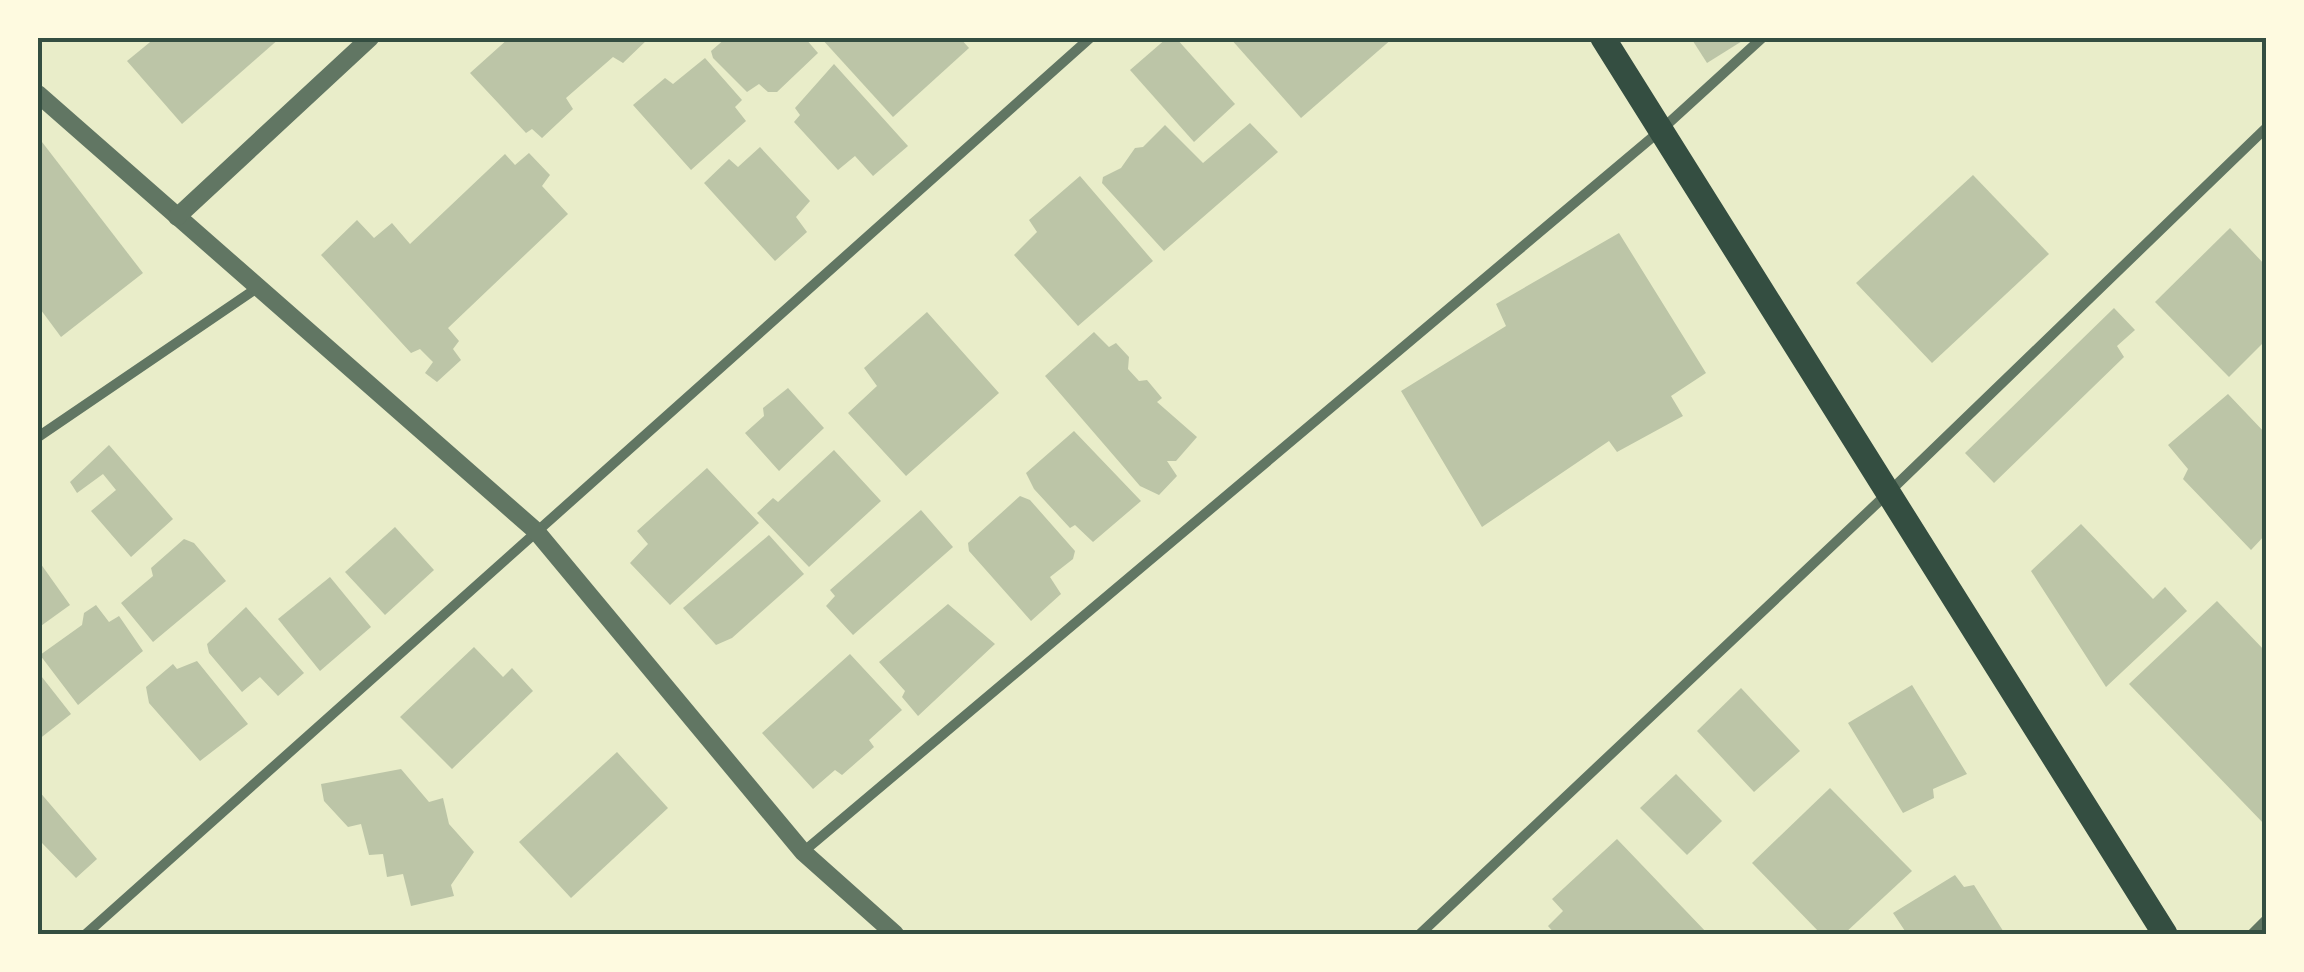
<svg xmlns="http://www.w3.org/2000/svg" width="2304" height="972" font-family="'Work Sans',sans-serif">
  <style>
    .building { fill: #bcc5a7 }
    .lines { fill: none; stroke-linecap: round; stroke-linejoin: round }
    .minor { stroke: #617663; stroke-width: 10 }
    .tertiary { stroke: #617663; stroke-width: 18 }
    .primary { stroke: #344e41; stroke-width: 25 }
    .neatline { fill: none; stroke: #344e41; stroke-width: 4 }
  </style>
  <rect width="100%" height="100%" fill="#e9edc9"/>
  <!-- building -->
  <g class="building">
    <path d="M155 38H280L182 124 127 61Z"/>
    <path d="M509 38H649L623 63 613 57 566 98 573 109 542 138 532 129 526 133 470 73Z"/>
    <path d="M726 38H805L818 53 777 92H768L759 84 747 92 713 58 711 51Z"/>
    <path d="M821 38H960L969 48 893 117Z"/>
    <path d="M1167 38H1176L1235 104 1194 142 1130 70Z"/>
    <path d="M1230 38H1393L1301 118Z"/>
    <path d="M1691 38H1747L1707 63Z"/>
    <path d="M705 58 742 100 735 107 746 121 691 170 633 105 665 78 673 84Z"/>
    <path d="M834 64 908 146 873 176 855 156 838 170 794 122 800 115 795 108Z"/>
    <path d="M1250 123 1278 152 1164 251 1102 183 1103 177 1121 168 1135 148 1143 147 1165 125 1203 163Z"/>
    <path d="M42 142 143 273 61 337 38 306V146Z"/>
    <path d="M760 147 810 201 796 217 807 232 775 261 704 183 729 159 738 167Z"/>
    <path d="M529 153 550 175 542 186 568 214 448 328 459 341 453 349 461 360 437 382 425 373 433 362 420 349 411 353 321 255 357 220 374 238 392 223 410 244 505 154 515 165Z"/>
    <path d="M1973 175 2049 254 1932 363 1856 283Z"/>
    <path d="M1080 176 1153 261 1078 326 1014 255 1037 232 1029 220Z"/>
    <path d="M2230 228 2266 266V340L2229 377 2155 302Z"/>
    <path d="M1619 233 1706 373 1671 396 1683 416 1617 452 1609 441 1482 527 1401 391 1506 326 1496 304Z"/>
    <path d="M2114 308 2135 330 2117 346 2124 357 1994 483 1965 453Z"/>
    <path d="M927 312 999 393 906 476 848 413 877 386 864 368Z"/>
    <path d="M1094 332 1109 347 1116 343 1129 357 1128 369 1139 381 1147 380 1162 398 1157 402 1197 437 1176 461H1167L1177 476 1159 495 1140 486 1045 376Z"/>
    <path d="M788 388 824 428 779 471 745 433 764 416 763 408Z"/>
    <path d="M2228 394 2266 434V534L2251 550 2183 479 2188 469 2168 445Z"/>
    <path d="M1074 431 1141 501 1093 542 1075 525 1070 528 1034 489 1026 473Z"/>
    <path d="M109 445 173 519 131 557 91 511 116 490 103 474 77 493 70 482Z"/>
    <path d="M834 450 881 501 809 567 757 513 773 498 778 502Z"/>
    <path d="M707 468 759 523 670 605 630 563 648 544 637 531Z"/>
    <path d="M1020 496 1030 500 1075 551 1073 559 1050 577 1061 594 1031 621 969 551 968 543Z"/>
    <path d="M921 510 953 547 853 635 826 606 835 596 830 590Z"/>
    <path d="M2081 524 2153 599 2165 587 2187 611 2106 687 2031 571Z"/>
    <path d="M395 527 434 570 385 615 345 572Z"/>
    <path d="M769 535 804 574 732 638 716 645 683 608Z"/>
    <path d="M184 539 194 543 226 581 153 642 121 603 153 576 151 568Z"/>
    <path d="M38 560 70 605 38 628Z"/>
    <path d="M330 577 371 627 320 671 278 619Z"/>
    <path d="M2217 601 2266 652V826L2129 684Z"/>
    <path d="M948 604 995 644 918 716 902 697 905 691 879 662Z"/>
    <path d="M96 605 109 622 119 616 143 651 78 705 40 655 82 625 84 613Z"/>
    <path d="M246 607 304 673 278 696 260 677 242 692 209 653 207 644Z"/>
    <path d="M474 647 503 677 512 668 533 691 452 769 400 717Z"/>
    <path d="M850 654 902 710 869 740 874 747 842 775 835 770 813 789 762 733Z"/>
    <path d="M197 661 248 724 200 761 149 703 146 687 173 664 177 669Z"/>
    <path d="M38 672 71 714 38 740Z"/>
    <path d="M1912 685 1967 774 1933 789 1934 798 1903 813 1848 723Z"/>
    <path d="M1741 688 1800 751 1754 792 1697 731Z"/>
    <path d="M617 752 668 808 571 898 519 842Z"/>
    <path d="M401 769 429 802 443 798 449 824 474 852 451 885 454 896 411 906 403 874 387 877 383 854 369 855 361 824 348 827 324 801 321 784Z"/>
    <path d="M1676 774 1722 821 1687 855 1640 808Z"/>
    <path d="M1830 788 1912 871 1844 934H1821L1752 863Z"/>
    <path d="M38 790 97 859 76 878 42 843 38 846Z"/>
    <path d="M1617 839 1708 934H1555L1548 926 1563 911 1552 899Z"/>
    <path d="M1955 875 1964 887 1974 885 2005 934H1907L1893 913Z"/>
  </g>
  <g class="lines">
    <!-- minor -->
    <g class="minor">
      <path d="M38 437 260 286"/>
      <path d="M803 852 1661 130 1762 38"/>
      <path d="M86 934 1090 38"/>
      <path d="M1420 934 1888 493 2266 128"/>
      <path d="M2252 934 2266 920"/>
    </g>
    <!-- tertiary -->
    <g class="tertiary">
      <path d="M38 94 536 531 803 852 895 934"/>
      <path d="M177 217 370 38"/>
    </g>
    <!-- primary -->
    <path class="primary" d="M1603 38 2165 934"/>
  </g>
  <!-- border -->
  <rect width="2304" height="972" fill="none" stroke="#fefae0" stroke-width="80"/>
  <rect x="40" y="40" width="2224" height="892" class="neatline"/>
</svg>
